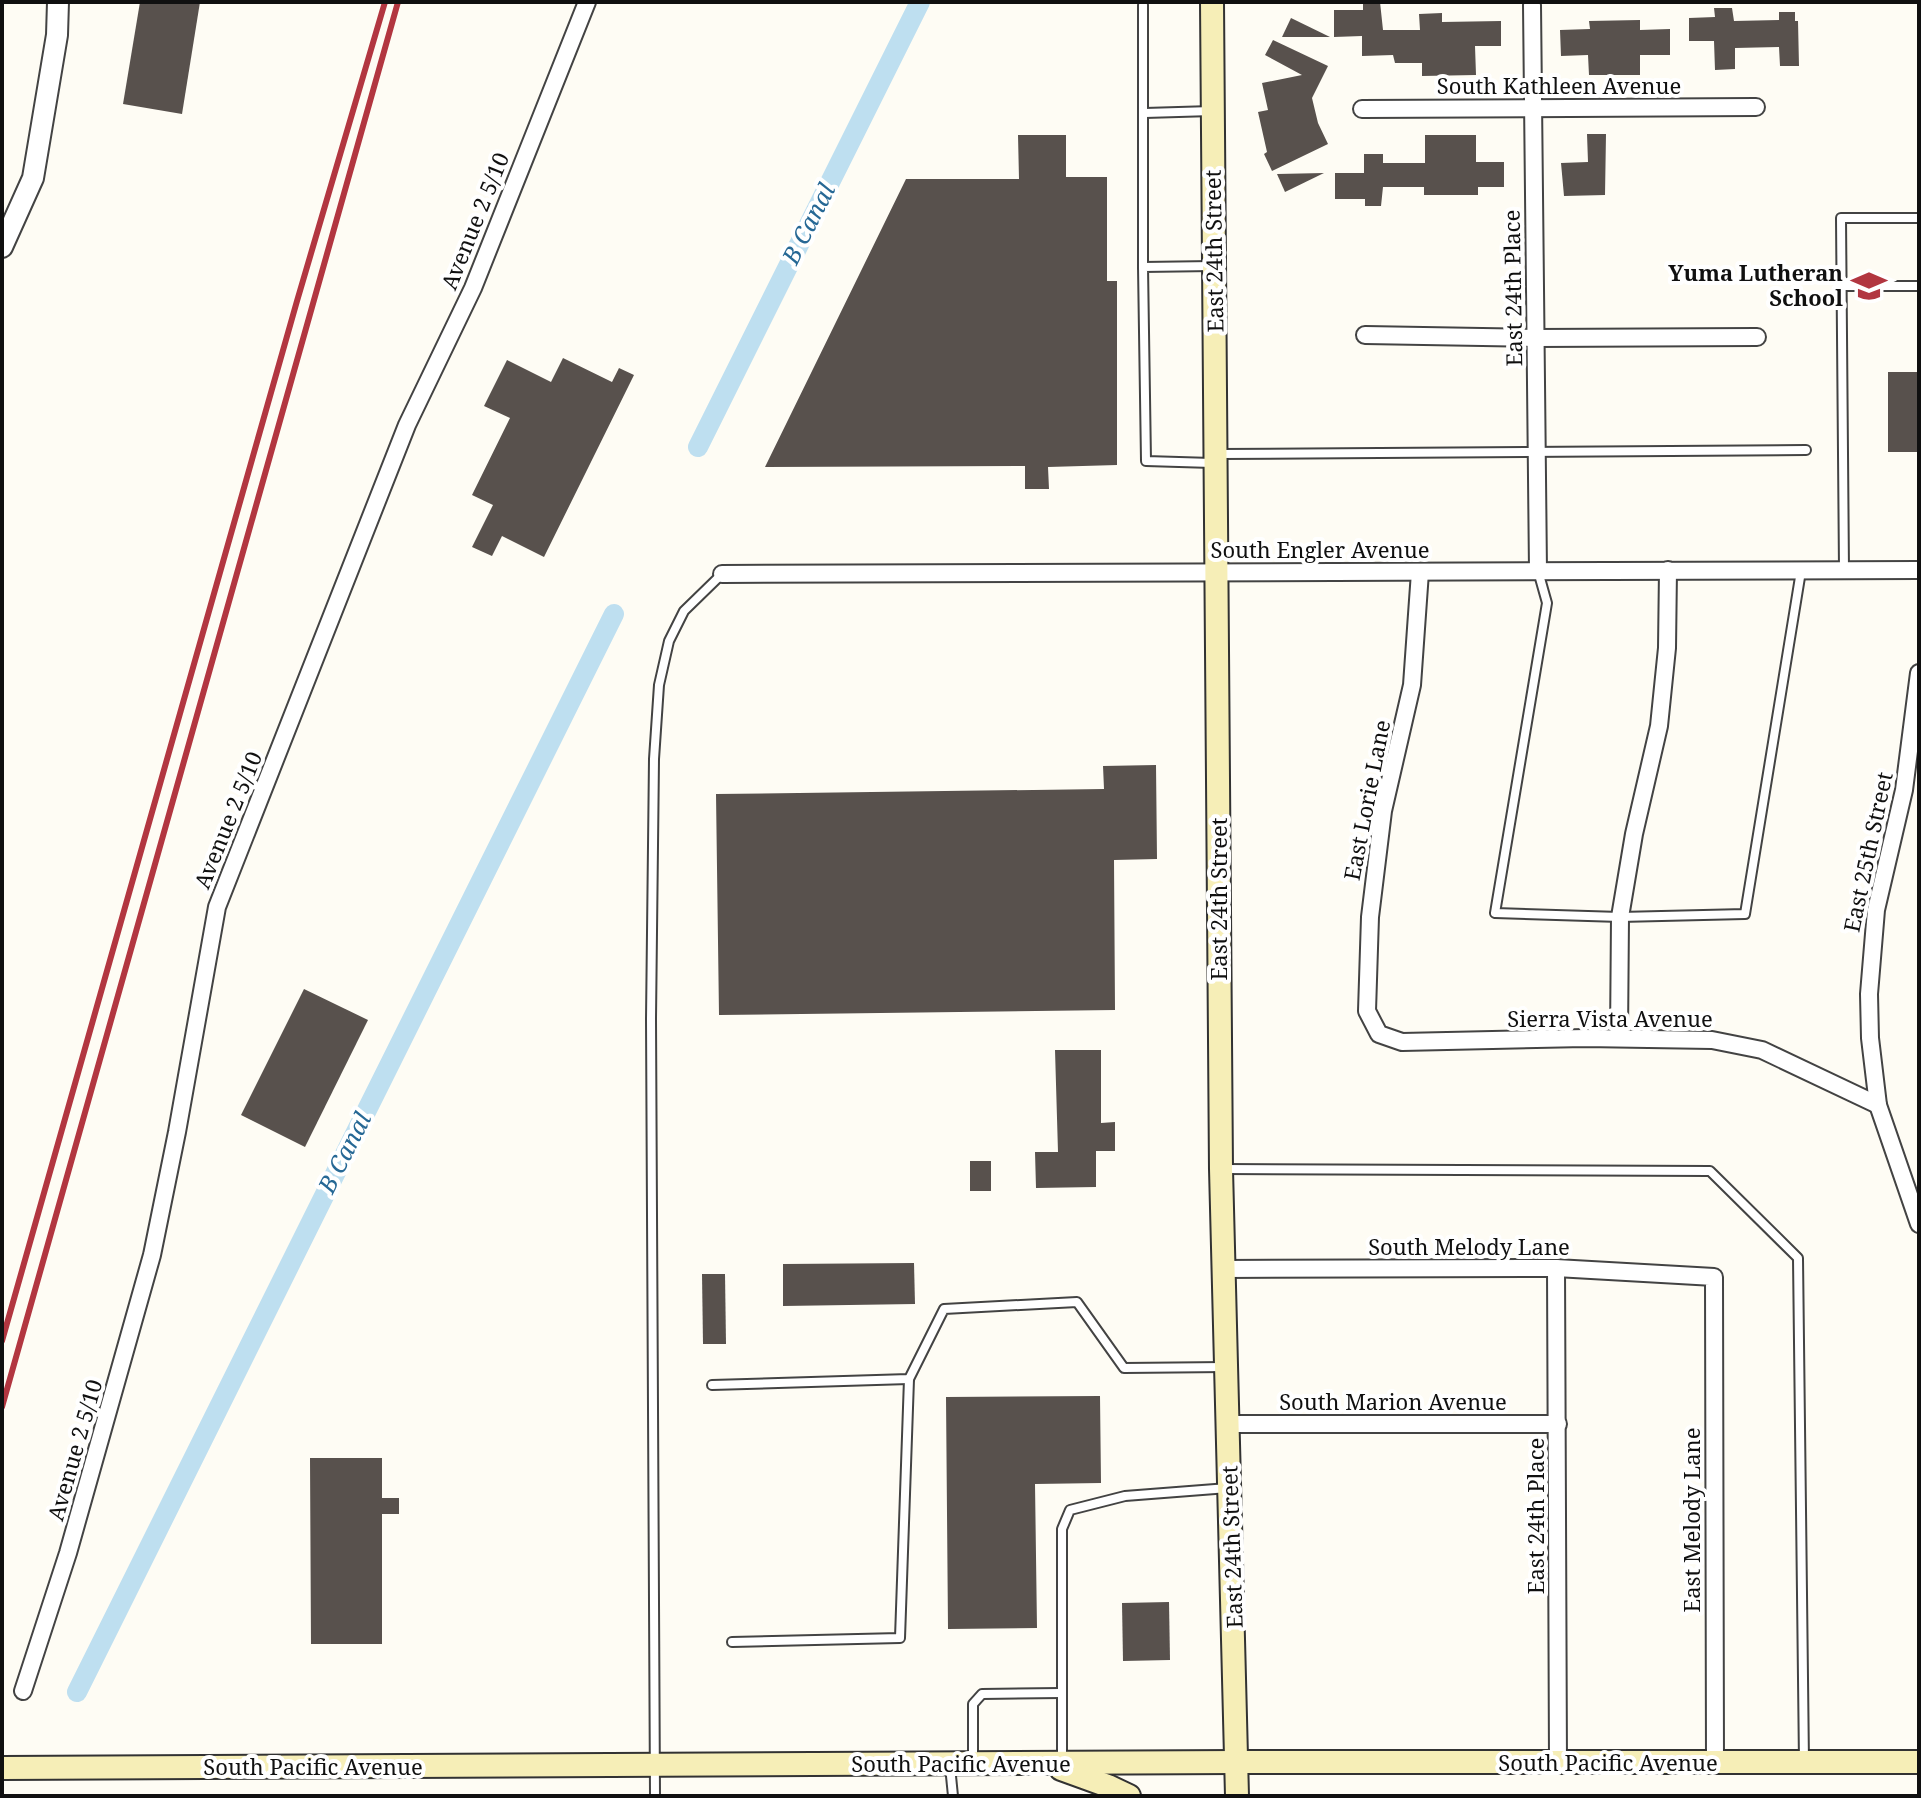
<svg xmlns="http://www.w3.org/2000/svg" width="1921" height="1798" font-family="'Noto Serif',serif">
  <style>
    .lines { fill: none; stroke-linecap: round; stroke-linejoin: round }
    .canal { stroke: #bedff0; stroke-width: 20 }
    .building { fill: #58514d }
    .service-casing { stroke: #434343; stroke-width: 12 }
    .minor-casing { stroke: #434343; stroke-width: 20 }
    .tertiary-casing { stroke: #434343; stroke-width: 24 }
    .secondary-casing { stroke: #323232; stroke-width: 26 }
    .service { stroke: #fff; stroke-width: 8 }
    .minor { stroke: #fff; stroke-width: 16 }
    .tertiary { stroke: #fff; stroke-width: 20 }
    .secondary { stroke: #f6eeb7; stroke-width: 22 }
    .rail { stroke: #b23640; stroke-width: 6 }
    .labels { text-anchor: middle; stroke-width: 8; stroke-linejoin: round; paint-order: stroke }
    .street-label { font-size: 22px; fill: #101010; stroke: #fff }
    .poi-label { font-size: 22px; font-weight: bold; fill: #101010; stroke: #fff; text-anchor: end }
    .water-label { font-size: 24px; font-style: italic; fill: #266895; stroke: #fff }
  </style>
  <rect width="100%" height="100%" fill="#fefcf4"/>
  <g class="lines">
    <!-- canal -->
    <g class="canal">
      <path d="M698 447 920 2"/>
      <path d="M77 1692 614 614"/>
    </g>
  </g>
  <!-- building -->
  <g class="building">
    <path d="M140 2H200L182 114 123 104Z"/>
    <path d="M1363 2H1380L1383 30H1420L1419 14 1442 13V22L1501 21V46H1475L1476 75 1422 76V63H1395L1393 55 1362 56V36L1334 37V10H1363Z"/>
    <path d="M1714 8H1732L1734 21 1779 20V12H1795V21H1798L1799 66H1780L1779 47 1735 48V69L1715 70 1714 41H1689V18L1715 17Z"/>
    <path d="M1291 18 1330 37H1282Z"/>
    <path d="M1640 20V30L1670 29V55H1640V75H1589L1588 55 1561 56 1560 30 1590 29 1589 21Z"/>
    <path d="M1273 40 1328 66 1312 98 1318 123 1328 144 1272 171 1264 154 1267 152 1258 112 1268 110 1262 83 1302 75 1265 55Z"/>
    <path d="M1587 134H1606L1605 195 1564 196 1561 163 1588 162Z"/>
    <path d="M1018 135H1066V177H1107V281H1117V465L1048 467 1049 489H1025V466L765 467 906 179H1019Z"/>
    <path d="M1425 135H1476V162H1504V187H1478V195H1424V187H1383L1381 206H1365V199H1335V173H1364V154H1383V163H1425Z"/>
    <path d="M1324 173 1285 192 1277 174Z"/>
    <path d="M563 358 612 382 619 368 634 375 544 557 502 536 492 556 472 547 493 505 472 495 510 418 484 406 507 360 551 382Z"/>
    <rect x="1888" y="372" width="31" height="80"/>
    <path d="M1156 765 1157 859 1114 860 1115 1010 719 1015 716 794 1104 789 1103 766Z"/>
    <path d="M304 989 368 1020 305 1147 241 1115Z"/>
    <path d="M1055 1050H1101V1123L1115 1122V1151H1096V1187L1036 1188 1035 1152H1058Z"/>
    <rect x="970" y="1161" width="21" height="30"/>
    <path d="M914 1263 915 1304 783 1306V1264Z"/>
    <path d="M702 1274H725L726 1344H703Z"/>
    <path d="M1100 1396 1101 1483 1035 1484 1037 1628 948 1629 946 1397Z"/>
    <path d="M310 1458H382V1498H399V1514H382V1644H311Z"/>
    <path d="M1169 1602 1170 1660 1123 1661 1122 1603Z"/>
  </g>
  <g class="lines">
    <!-- service casing -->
    <g class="service-casing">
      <g id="service">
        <path d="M1143 5V267"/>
        <path d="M1145 113 1212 111"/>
        <path d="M1842 286H1919"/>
        <path d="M1219 454 1806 450"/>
        <path d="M1212 463 1146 461 1143 267 1213 266"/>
        <path d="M1844 570 1841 218H1919"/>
        <path d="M1538 571 1547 603 1495 913 1620 917 1745 914 1801 571"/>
        <path d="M1223 1169 1710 1171 1798 1258 1804 1762"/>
        <path d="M712 1385 909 1379 944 1309 1077 1302 1124 1368 1226 1367"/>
        <path d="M732 1642 900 1638 909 1379"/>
        <path d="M973 1760V1704L982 1694 1061 1693"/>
        <path d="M1062 1763V1529L1070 1510 1125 1496 1228 1488"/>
        <path d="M950 1766 953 1796"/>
        <path d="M655 1796 651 1019 654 759 659 685 669 641 684 611 722 574"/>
      </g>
    </g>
    <!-- minor casing -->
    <g class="minor-casing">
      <g id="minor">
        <path d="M1532 5 1538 571"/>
        <path d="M1362 109 1756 107"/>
        <path d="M1365 335 1536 338 1757 337"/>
        <path d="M1420 572 1412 685 1383 811 1370 917 1367 1011 1379 1034 1402 1042 1585 1038 1712 1040 1762 1050 1878 1105"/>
        <path d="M722 574 1919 570"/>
        <path d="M1919 673 1904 790 1876 910 1869 994 1870 1038 1878 1105 1919 1224"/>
        <path d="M1619 1038 1620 917 1634 834 1659 726 1667 648 1668 570"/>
        <path d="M1556 1268 1558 1763"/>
        <path d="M1223 1269 1556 1268 1714 1277 1715 1763"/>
        <path d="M1228 1424H1558"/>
        <path d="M23 1691 68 1553 152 1255 177 1132 217 907 407 425 473 288 587 2"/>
      </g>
    </g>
    <!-- tertiary casing -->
    <g class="tertiary-casing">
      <path id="tertiary" d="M2 247 33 178 57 35 58 2"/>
    </g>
    <!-- secondary casing -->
    <g class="secondary-casing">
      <g id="secondary">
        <path d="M1212 2 1221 1169 1237 1796"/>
        <path d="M2 1768 1237 1762H1919"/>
        <path d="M1061 1769 1108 1786 1129 1796"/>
      </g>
    </g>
    <!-- service -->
    <use href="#service" class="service"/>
    <!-- minor -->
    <use href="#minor" class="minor"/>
    <!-- tertiary -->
    <use href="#tertiary" class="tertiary"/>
    <!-- secondary -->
    <use href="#secondary" class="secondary"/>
    <!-- rail -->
    <g class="rail">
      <path d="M2 1341 297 301 385 2"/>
      <path d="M2 1407 398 2"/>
    </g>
  </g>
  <!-- icons -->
  <defs>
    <g id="school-bare" transform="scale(2.76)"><path d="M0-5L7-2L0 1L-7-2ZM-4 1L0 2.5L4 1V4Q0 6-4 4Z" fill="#b23640" stroke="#fff" stroke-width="2.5" paint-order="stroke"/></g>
  </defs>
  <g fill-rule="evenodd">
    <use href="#school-bare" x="1869" y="286"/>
  </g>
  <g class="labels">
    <!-- street labels -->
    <g class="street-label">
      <text x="1559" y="94">South Kathleen Avenue</text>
      <text transform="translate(475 221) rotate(-68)" y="8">Avenue 2 5/10</text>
      <text transform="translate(1214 251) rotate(-91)" y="8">East 24th Street</text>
      <text transform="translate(1513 288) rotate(-91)" y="8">East 24th Place</text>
      <text x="1320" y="558">South Engler Avenue</text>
      <text transform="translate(1367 800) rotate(-79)" y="8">East Lorie Lane</text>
      <text transform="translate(228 820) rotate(-68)" y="8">Avenue 2 5/10</text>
      <text transform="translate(1868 852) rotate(-78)" y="8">East 25th Street</text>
      <text transform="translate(1219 899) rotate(-90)" y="8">East 24th Street</text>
      <text x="1610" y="1027">Sierra Vista Avenue</text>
      <text x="1469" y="1255">South Melody Lane</text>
      <text x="1393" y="1410">South Marion Avenue</text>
      <text transform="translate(75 1450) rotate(-74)" y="8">Avenue 2 5/10</text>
      <text transform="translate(1536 1516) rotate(-90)" y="8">East 24th Place</text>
      <text transform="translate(1692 1520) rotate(-90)" y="8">East Melody Lane</text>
      <text transform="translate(1232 1547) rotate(-92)" y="8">East 24th Street</text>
      <text x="1608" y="1771">South Pacific Avenue</text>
      <text x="961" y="1772">South Pacific Avenue</text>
      <text x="313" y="1775">South Pacific Avenue</text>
    </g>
    <!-- poi labels -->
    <g class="poi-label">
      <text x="1843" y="281">Yuma Lutheran<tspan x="1843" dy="25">School</tspan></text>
    </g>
    <!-- water labels -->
    <g class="water-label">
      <text transform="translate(809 224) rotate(-63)" y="8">B Canal</text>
      <text transform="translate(345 1153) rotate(-63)" y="8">B Canal</text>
    </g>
  </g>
  <!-- border -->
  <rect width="1921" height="1798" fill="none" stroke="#101010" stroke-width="8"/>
</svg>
